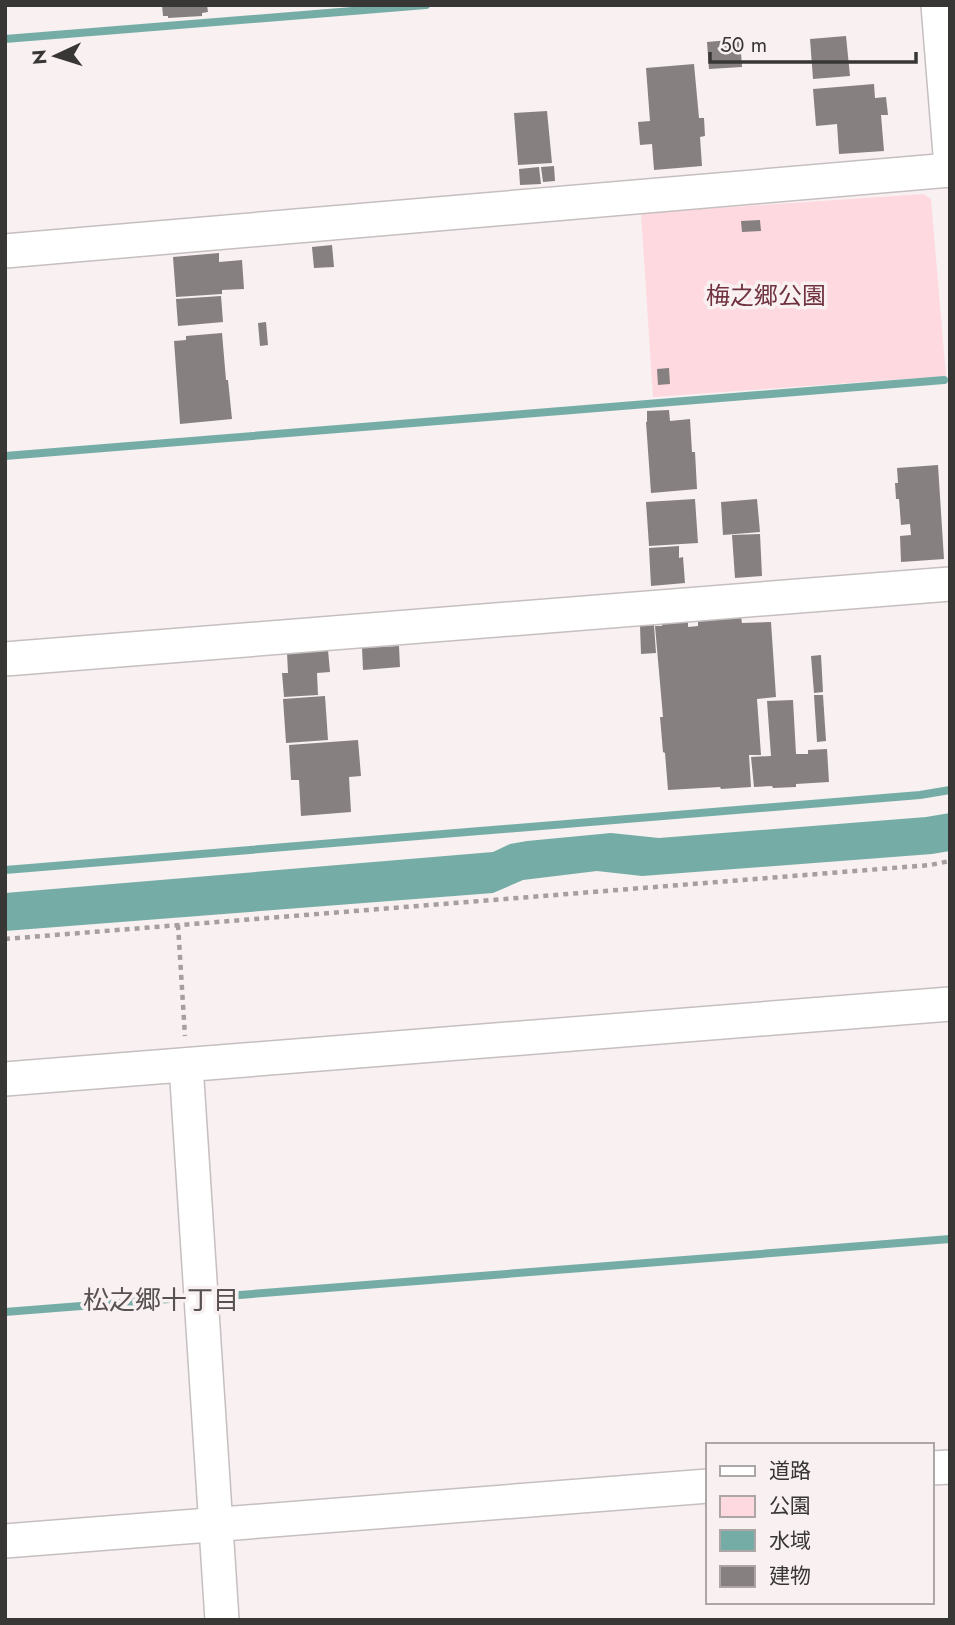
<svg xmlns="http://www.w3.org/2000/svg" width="955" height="1625" font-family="Jost,'Noto Sans JP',sans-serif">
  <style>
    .green { fill: #fed9df }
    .water { fill: #75ada6 }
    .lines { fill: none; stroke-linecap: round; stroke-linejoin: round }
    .stream { stroke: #75ada6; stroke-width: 8 }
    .building { fill: #878081 }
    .minor-casing { stroke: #c6bfc0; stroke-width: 36 }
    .path { stroke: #a59f9f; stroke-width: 4.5; stroke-dasharray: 5 5; stroke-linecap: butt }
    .minor { stroke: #fff; stroke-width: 33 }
    .labels { text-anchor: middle; stroke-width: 7; stroke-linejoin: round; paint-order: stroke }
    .park-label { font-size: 24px; fill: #70323f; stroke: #f8f0f1 }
    .neighbourhood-label { font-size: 26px; fill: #575152; stroke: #f8f0f1 }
  </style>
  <rect width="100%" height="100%" fill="#f8f0f1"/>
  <!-- green -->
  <path class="green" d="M924 194 931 199 946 376 653 397 641 213Z"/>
  <!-- water -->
  <path class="water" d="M950 813V851L932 854 642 876 597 871 523 880 493 893 5 931V893L493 852 510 844 527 841 611 833 659 838 926 817Z"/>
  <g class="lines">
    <!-- stream -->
    <g class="stream">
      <path d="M5 39 426 5"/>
      <path d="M5 456 944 380"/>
      <path d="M5 870 920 795 950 790"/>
      <path d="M214 1297 950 1239"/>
      <path d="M5 1312 182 1298"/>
    </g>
  </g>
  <!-- building -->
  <g class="building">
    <path d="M162 5H207L208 12 202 13V16L168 18V16H163Z"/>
    <path d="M846 36 850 76 813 79 810 39Z"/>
    <path d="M740 39 742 67 709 69 707 42Z"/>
    <path d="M694 64 699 118H704L705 136 700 137 702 166 654 170 652 144 640 145 638 122 650 121 646 68Z"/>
    <path d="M874 84 875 98 886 97 888 115H881L884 151 839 154 837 124 816 126 813 89Z"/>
    <path d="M547 111 552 163 518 165 514 113Z"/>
    <path d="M554 166 555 181 543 182 541 167Z"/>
    <path d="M539 167 541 184 520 185 519 169Z"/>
    <path d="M760 220 761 231 742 232 741 221Z"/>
    <path d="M332 245 334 267 314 268 312 247Z"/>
    <path d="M219 253V262L242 260 244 289 222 290V294L176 297 173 257Z"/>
    <path d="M221 296 223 322 178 326 176 299Z"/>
    <path d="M266 322 268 345 260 346 258 323Z"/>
    <path d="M222 333 226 380H228L232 419 180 424 174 341 186 340V336Z"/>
    <path d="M669 368 670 384 658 385 657 369Z"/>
    <path d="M669 410 670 421 690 419 692 452H695L697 489 651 493 646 422H647V411Z"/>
    <path d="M938 465 944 559 901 562 900 536 911 535 910 524 901 525 899 499H896L895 483H898L897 468Z"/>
    <path d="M695 499 698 543 649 546 646 502Z"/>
    <path d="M757 499 760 532 723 535 721 502Z"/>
    <path d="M760 534 762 576 735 578 732 535Z"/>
    <path d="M679 546V558L683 557 685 583 651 586 649 548Z"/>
    <path d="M741 617 742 623 771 622 776 697 757 699 761 755H749L751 787 721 789 720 787 668 790 665 753 663 752 660 717H663L655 626H662V624L688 622V627L698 626V620Z"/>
    <path d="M654 625 656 653 641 654 640 626Z"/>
    <path d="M399 646 400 667 363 670 362 648Z"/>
    <path d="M328 650 330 672 317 673 318 695 284 697 282 673H288L287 653Z"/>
    <path d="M821 655 823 692 814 693 811 656Z"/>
    <path d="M814 695H823L826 741 817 742Z"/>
    <path d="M325 696 328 740 286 743 283 699Z"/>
    <path d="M793 700 796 754H808V750L827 749 829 782 796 784V787L773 788 772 786 754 787 751 757 771 756 767 701Z"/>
    <path d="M358 740 361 776 349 777 351 812 301 816 299 780H291L289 745Z"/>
  </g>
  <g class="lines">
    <!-- minor casing -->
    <g class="minor-casing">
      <g id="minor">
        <path d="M938 5 950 154"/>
        <path d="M5 251 950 170"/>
        <path d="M5 659 950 584"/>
        <path d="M186 1065 222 1620"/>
        <path d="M5 1079 950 1004"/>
        <path d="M932 1468 950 1467"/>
        <path d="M5 1541 708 1486"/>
      </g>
    </g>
    <!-- path -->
    <g class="path">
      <path d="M178 925 185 1036"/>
      <path d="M5 939 930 865 950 861"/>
    </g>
    <!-- minor -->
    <use href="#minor" class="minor"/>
  </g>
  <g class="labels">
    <!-- park labels -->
    <g class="park-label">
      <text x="766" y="304">梅之郷公園</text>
    </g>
    <!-- neighbourhood labels -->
    <g class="neighbourhood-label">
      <text x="161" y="1309">松之郷十丁目</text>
    </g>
  </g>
  <!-- border -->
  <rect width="955" height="1625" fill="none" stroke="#393636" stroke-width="14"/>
  <!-- legend -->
  <rect x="706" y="1443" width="228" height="161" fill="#f8f0f1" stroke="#aca6a6" stroke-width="2"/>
  <rect x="720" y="1466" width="35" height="10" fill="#ffffff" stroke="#aca6a6" stroke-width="2"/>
  <text x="769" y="1478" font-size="21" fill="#393636">道路</text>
  <rect x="720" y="1496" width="35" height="21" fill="#fed9df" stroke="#aca6a6" stroke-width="2"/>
  <text x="769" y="1513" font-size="21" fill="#393636">公園</text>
  <rect x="720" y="1530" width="35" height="21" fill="#75ada6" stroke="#aca6a6" stroke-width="2"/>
  <text x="769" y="1548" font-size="21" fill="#393636">水域</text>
  <rect x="720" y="1566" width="35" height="21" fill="#878081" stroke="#aca6a6" stroke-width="2"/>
  <text x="769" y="1583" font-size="21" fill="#393636">建物</text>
  <!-- north arrow -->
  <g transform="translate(56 56) rotate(266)" stroke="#f8f0f1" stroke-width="5" paint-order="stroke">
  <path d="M0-5L12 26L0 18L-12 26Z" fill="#393636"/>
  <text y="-10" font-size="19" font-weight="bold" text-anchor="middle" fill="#393636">N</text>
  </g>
  <!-- scale -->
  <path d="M710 52v10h206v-10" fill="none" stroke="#393636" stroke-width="3.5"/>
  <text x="720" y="52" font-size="21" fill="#393636" stroke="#f8f0f1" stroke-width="5" paint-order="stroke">50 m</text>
</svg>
